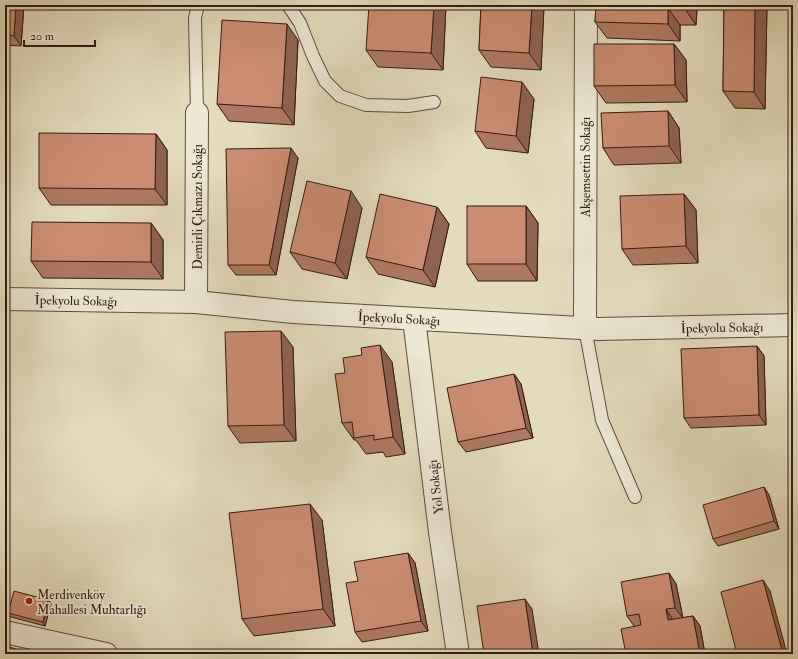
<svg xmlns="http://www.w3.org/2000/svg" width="798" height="659" font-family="'IM FELL Double Pica',serif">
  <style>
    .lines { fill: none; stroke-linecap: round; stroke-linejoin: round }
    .service-casing { stroke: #5e4c3c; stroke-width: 14 }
    .minor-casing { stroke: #5e4c3c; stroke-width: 24 }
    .service { stroke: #ede8d3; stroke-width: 12 }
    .minor { stroke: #ede8d3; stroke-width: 22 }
    .wall { fill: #af7961; stroke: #311c11 }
    .shaded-wall { fill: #8e634f; stroke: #311c11 }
    .building { fill: #cb8d71; stroke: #311c11 }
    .poi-dot { fill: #8f2418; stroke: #ede8d3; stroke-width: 1.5 }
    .labels { text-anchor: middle; stroke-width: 3.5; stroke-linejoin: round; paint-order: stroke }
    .street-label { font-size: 13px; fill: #311c11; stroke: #ede8d3 }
    .poi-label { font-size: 13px; fill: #311c11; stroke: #ede8d3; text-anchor: start }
  </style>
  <rect width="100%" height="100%" fill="#e4dbbb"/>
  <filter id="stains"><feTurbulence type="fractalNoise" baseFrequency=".005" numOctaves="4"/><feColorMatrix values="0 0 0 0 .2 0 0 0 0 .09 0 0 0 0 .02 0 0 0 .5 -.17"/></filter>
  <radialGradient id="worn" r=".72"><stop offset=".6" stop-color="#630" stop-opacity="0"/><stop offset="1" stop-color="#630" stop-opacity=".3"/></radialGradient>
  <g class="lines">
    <!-- service casing -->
    <g class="service-casing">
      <g id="service">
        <path d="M288 5 300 23 313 56 325 81 340 96 366 105 408 106 434 102"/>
        <path d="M197 113 195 18 198 5"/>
        <path d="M585 328 602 420 635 497"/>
      </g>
    </g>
    <!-- minor casing -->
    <g class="minor-casing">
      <g id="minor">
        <path d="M5 299 196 302 293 312 599 329 793 325"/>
        <path d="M196 302 197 113"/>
        <path d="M414 319 440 532 458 654"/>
        <path d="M585 328 586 5"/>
        <path d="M5 632 106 654"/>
      </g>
    </g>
    <!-- service -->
    <use href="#service" class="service"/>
    <!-- minor -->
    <use href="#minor" class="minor"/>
  </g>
  <!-- wall -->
  <g class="wall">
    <path d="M5 5H24L21 46 5 45Z"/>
    <path d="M446 5 443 70 378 67 366 50Z"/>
    <path d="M481 5H544V6L541 70 491 67 479 50Z"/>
    <path d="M596 5H694L697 9 696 25H680V41L607 38 595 22Z"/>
    <path d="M724 5H767L765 109 735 108 723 91Z"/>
    <path d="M298 40 294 125 229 121 217 104Z"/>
    <path d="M674 44 686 60 687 102 606 103 594 86Z"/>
    <path d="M534 99 528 153 486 148 475 131Z"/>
    <path d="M668 111 679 128 681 163 614 165 603 148Z"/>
    <path d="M156 134 167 150V205H51L39 188Z"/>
    <path d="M298 158 276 275H236L228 265Z"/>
    <path d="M684 194 696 210 698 263 633 265 622 249Z"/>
    <path d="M526 206 538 223 537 281H478L467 264Z"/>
    <path d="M437 207 449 224 435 287 378 274 366 257Z"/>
    <path d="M362 208 347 279 302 269 290 252Z"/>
    <path d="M151 223 163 240V279L43 278 31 261Z"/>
    <path d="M757 346 764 356 766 425 691 428 684 418Z"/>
    <path d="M293 347 296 441 240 443 228 426Z"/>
    <path d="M392 362 405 454 386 457 383 452 366 454 356 440H354L342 423 345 373Z"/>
    <path d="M514 374 521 384 533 438 466 452 458 442Z"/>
    <path d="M764 487 769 495 779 529 718 546 713 539Z"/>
    <path d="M322 520 335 626 254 636 242 619Z"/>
    <path d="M408 553 415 563 428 631 362 642 355 632Z"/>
    <path d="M669 573 676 584 683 618 693 616 700 626 705 654H626L634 626 627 616Z"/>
    <path d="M48 600 51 604 45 626 11 617 8 613Z"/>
  </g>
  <!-- shaded-wall -->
  <g class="shaded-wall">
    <path d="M16 5H24L21 46 14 36Z"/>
    <path d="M434 5H446L443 70 431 53Z"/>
    <path d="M532 5H544V6L541 70 529 53Z"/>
    <path d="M685 5H694L697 9 696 25 685 9Z"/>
    <path d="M755 5H767L765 109 754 92Z"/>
    <path d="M668 8 680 25V41L668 24Z"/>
    <path d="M287 24 298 40 294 125 282 108Z"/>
    <path d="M674 44 686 60 687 102 675 85Z"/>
    <path d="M522 82 534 99 528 153 516 136Z"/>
    <path d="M668 111 679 128 681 163 669 146Z"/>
    <path d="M156 134 167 150V205L155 189Z"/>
    <path d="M291 148 298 158 276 275 269 265Z"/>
    <path d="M351 191 362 208 347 279 335 263Z"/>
    <path d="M684 194 696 210 698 263 686 246Z"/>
    <path d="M526 206 538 223 537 281 526 264Z"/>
    <path d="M437 207 449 224 435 287 423 270Z"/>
    <path d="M151 223 163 240V279L151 262Z"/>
    <path d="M281 331 293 347 296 441 284 425Z"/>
    <path d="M380 345 392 362 405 454 393 437Z"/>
    <path d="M757 346 764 356 766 425 759 415Z"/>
    <path d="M514 374 521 384 533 438 526 428Z"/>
    <path d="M764 487 769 495 779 529 774 521Z"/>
    <path d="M310 504 322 520 335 626 323 609Z"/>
    <path d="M408 553 415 563 428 631 421 621Z"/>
    <path d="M669 573 676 584 683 618 675 608Z"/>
    <path d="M763 580 770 591 787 654H783Z"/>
    <path d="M525 599 532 609 539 654H533Z"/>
    <path d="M48 600 51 604 45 626 43 622Z"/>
    <path d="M666 609 673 620H668Z"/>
    <path d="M693 616 700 626 705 654H700Z"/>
    <path d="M16 649 20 654H15Z"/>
  </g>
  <!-- building -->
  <g class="building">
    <path d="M5 5H16L14 36 5 35Z"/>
    <path d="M369 5H434L431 53 366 50Z"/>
    <path d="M481 5H532L529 53 479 50Z"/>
    <path d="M596 5H685V9L668 8V24L595 22Z"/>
    <path d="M724 5H755L754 92 723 91Z"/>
    <path d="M222 20 287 24 282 108 217 104Z"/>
    <path d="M594 44H674L675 85 594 86Z"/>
    <path d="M481 77 522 82 516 136 475 131Z"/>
    <path d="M668 111 669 146 603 148 601 113Z"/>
    <path d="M39 133 156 134 155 189 39 188Z"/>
    <path d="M291 148 269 265H228L226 149Z"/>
    <path d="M307 181 351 191 335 263 290 252Z"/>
    <path d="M380 194 437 207 423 270 366 257Z"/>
    <path d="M684 194 686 246 622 249 620 196Z"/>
    <rect x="467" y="206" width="59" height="58"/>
    <path d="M32 222 151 223V262L31 261Z"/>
    <path d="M281 331 284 425 228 426 225 332Z"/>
    <path d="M380 345 393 437 374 440V435L354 438 352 422 342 423 335 374 345 373 343 358 362 355 361 348Z"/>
    <path d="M757 346 759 415 684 418 681 349Z"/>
    <path d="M514 374 526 428 458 442 447 388Z"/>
    <path d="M764 487 774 521 713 539 703 505Z"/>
    <path d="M310 504 323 609 242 619 229 513Z"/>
    <path d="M408 553 421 621 355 632 346 583 358 581 354 562Z"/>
    <path d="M669 573 675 608 666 609 668 620 693 616 700 654H626L621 629 641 625 639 614 627 616 621 582Z"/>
    <path d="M763 580 783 654H737L721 592Z"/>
    <path d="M14 591 48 600 43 622 8 613Z"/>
    <path d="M525 599 533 654H484L477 606Z"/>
    <path d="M5 646 16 649 15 654H5Z"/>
  </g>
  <!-- markers -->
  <circle class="poi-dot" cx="29" cy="601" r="4"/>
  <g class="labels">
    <!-- street labels -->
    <g class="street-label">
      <text transform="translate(585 167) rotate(-90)" y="5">Akşemsettin Sokağı</text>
      <text transform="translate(197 207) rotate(-90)" y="5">Demirli Çıkmazı Sokağı</text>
      <text transform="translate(76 300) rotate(1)" y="5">İpekyolu Sokağı</text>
      <text transform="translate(399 318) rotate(3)" y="5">İpekyolu Sokağı</text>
      <text transform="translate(722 327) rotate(-1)" y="5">İpekyolu Sokağı</text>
      <text transform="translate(435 487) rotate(-97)" y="5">Yol Sokağı</text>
    </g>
    <!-- poi labels -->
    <g class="poi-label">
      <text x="37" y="599">Merdivenköy<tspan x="37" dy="15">Mahallesi Muhtarlığı</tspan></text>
    </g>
  </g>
  <!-- margin -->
  <rect width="798" height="659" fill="none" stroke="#e4dbbb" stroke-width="20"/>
  <rect x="6" y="6" width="786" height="647" fill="none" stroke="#311c11" stroke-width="2"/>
  <rect x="10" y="10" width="778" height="639" fill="none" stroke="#311c11"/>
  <!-- scale -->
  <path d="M24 40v6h71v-6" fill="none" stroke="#311c11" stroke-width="2"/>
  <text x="30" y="40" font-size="12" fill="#311c11" stroke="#ede8d3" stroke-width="3" paint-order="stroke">20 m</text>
  <rect width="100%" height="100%" filter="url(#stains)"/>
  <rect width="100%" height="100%" fill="url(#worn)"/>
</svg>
